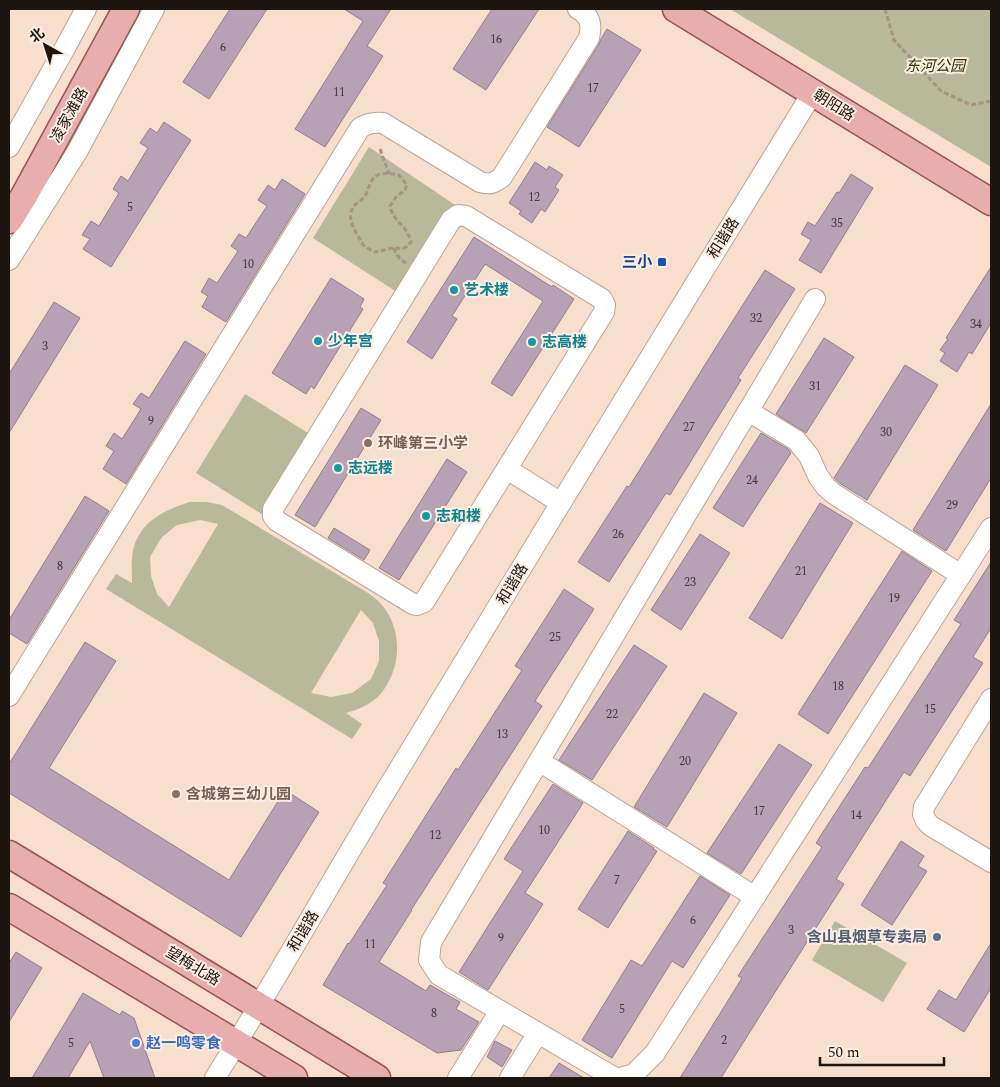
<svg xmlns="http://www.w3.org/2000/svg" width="1000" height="1087" font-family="Spectral,'Noto Sans SC',serif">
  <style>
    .green { fill: #b7b99a; fill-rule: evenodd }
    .building { fill: #b7a2b5; stroke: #917d8e }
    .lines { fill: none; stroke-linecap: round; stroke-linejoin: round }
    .minor-casing { stroke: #bca494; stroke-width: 22 }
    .major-casing { stroke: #975553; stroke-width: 29 }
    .path { stroke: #a59386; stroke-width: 3; stroke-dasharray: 5 2.5; stroke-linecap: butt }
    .minor { stroke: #fff; stroke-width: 20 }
    .major { stroke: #e8adad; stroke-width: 26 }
    .transit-dot { fill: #1a4fb4; stroke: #fcede3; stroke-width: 2 }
    .culture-dot { fill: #0f9aa8; stroke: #fcede3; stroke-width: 2 }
    .education-dot { fill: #8d6e63; stroke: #fcede3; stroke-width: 2 }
    .service-dot { fill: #5c6f8a; stroke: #fcede3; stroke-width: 2 }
    .shop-dot { fill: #3f7fe0; stroke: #fcede3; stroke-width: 2 }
    .labels { text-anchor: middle; stroke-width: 4; stroke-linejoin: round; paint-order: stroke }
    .number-label { font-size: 12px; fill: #443838 }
    .park-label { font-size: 15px; font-style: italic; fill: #333406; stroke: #fcede3 }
    .street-label { font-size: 15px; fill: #1d150f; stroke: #fcede3 }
    .transit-label { font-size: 15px; font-weight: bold; fill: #164399; stroke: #fcede3; text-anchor: end }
    .culture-label { font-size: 15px; font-weight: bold; fill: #0d838f; stroke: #fcede3; text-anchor: start }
    .education-label { font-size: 15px; font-weight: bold; fill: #785e54; stroke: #fcede3; text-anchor: start }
    .service-label { font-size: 15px; font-weight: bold; fill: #4e5e75; stroke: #fcede3; text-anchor: end }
    .shop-label { font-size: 15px; font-weight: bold; fill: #366cbe; stroke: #fcede3; text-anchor: start }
  </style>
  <rect width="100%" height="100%" fill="#f7decd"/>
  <!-- green -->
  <g class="green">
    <path d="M730 9H991V167Z"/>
    <path d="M369 147 455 205 400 294 313 238Z"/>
    <path d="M245 394 313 436 265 516 196 473Z"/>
    <path d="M190 502H206L222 505 368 593C372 596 377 599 380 603 399 623 402 655 390 679 386 687 381 695 374 700 365 707 356 710 346 713L362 724 352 739 106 589 116 574 132 583C132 572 131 562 133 551 139 522 164 510 190 502ZM200 520 218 524 169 607 157 594 151 576 150 557 162 537 177 525ZM361 610 373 623 379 641V661L371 679 352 693 331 697 311 693Z"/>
    <path d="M835 921 907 963 883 1002 812 960Z"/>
  </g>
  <!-- building -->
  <g class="building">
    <path d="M230 9H267L209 99 183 82Z"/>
    <path d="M344 9H391L367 46 383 56 325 147 295 129 363 21Z"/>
    <path d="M492 9H539L486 90 453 69Z"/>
    <path d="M607 29 641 50 579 147 547 127 599 44 601 39Z"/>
    <path d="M164 122 191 140 111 267 83 249 90 239 82 235 91 221 99 226 119 193 113 189 121 176 128 181 148 148 140 143 150 128 157 133Z"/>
    <path d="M535 162 547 170 549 166 563 175 555 187 559 190 545 212 541 209 532 223 519 214 521 211 509 203Z"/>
    <path d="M851 174 873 188 821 273 799 260 811 240 801 234 808 222 815 226 837 192 839 193Z"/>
    <path d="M282 179 305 194 226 322 202 307 208 296 201 292 209 278 217 283 238 251 231 246 239 234 246 238 267 206 258 200 268 185 275 190Z"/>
    <path d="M474 237 552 287 553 285 574 299 512 396 491 383 543 301 485 264 452 316 457 319 432 359 407 342Z"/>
    <path d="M991 267V323L972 354 969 352 957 372 940 361 945 353 940 350 948 339 946 338Z"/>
    <path d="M765 270 795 289 738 378 741 380 670 495 666 493 609 582 578 562 627 486 629 487 718 344Z"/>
    <path d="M331 278 364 299 360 307 363 309 314 389 311 386 306 394 272 373Z"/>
    <path d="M54 302 80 318 9 433V374Z"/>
    <path d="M824 338 854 357 806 433 776 414Z"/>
    <path d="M185 341 206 354 126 484 103 469 114 451 106 446 114 433 122 439 141 409 133 404 141 393 149 398Z"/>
    <path d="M905 365 938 385 867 500 841 484 834 478Z"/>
    <path d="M991 404V478L946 551 913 530Z"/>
    <path d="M361 408 381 420 315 527 295 515Z"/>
    <path d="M761 433 788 449 791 453 743 527 713 508Z"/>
    <path d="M447 459 467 472 399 580 379 568Z"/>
    <path d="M85 496 109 511 27 644 9 633V620Z"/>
    <path d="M820 503 853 523 782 639 749 618Z"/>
    <path d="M334 528 370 550 364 560 328 538Z"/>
    <path d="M700 534 730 553 681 630 651 610Z"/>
    <path d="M902 551 932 571 828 734 798 714Z"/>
    <path d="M991 562V628L973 657 983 663 910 776 904 772 836 879 844 884 763 1011 721 1078H680L742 978 738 976 822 847 816 843 865 767 868 768 961 624 954 620Z"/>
    <path d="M564 589 594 609 535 701 542 706 411 910H412L379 962 426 991 430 985 460 1002 456 1009 479 1022 461 1050 437 1053 323 985 348 943 349 944 387 885 383 883 456 768 458 770 522 670 515 666Z"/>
    <path d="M85 642 116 661 49 768 229 880 285 790 319 812 241 937 9 793V764Z"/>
    <path d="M634 645 667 666 592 780 559 760Z"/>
    <path d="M704 693 737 713 667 827 634 807Z"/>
    <path d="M779 744 812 765 741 874 707 853Z"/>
    <path d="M553 784 583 803 525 893 543 904 488 990 459 972 523 871 504 859Z"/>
    <path d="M628 831 654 848 653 849 657 851 608 928 578 909Z"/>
    <path d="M901 841 924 856 918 866 927 871 892 925 861 905Z"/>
    <path d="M700 876 730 895 683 968 672 961 612 1058 582 1040 631 960 642 966Z"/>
    <path d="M991 943V988L964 1032 927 1009 939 990 956 1000Z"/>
    <path d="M16 952 42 968 9 1022V963Z"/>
    <path d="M83 993 120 1015 122 1011 134 1018 155 1078H104L90 1041 68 1078H32Z"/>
    <path d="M495 1041 512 1050 502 1067 487 1057Z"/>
    <path d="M559 1063 584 1078H549Z"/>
  </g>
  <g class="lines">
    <!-- minor casing -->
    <g class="minor-casing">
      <g id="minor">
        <path d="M9 147 65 48 86 9"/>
        <path d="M458 215 466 216 602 299 605 305 604 312 424 602 417 605 413 604 277 521 273 516V509L451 220Z"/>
        <path d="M9 260 77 152 154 9"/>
        <path d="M748 411 796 440 809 456 818 476 826 487 834 494 961 575"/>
        <path d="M507 469 561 503"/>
        <path d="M9 696 360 128C368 123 374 122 383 123L480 182C490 185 494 183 502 177L589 38C592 25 591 16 578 9"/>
        <path d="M991 699 924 807 923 814 926 821 931 826 991 862"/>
        <path d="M539 761 755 897"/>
        <path d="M215 1078C274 983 329 885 387 789 528 556 670 324 813 92"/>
        <path d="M458 1078 500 1011"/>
        <path d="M510 1078 538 1033"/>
        <path d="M615 1078 439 975 429 960 431 942 815 299"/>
        <path d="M620 1078 634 1074 655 1053 991 528"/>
      </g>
    </g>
    <!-- major casing -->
    <g class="major-casing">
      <g id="major">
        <path d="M676 9 991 202"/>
        <path d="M9 220 24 196 126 9"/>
        <path d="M9 854 377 1078"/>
        <path d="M9 907 294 1078"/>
      </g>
    </g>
    <!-- path -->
    <g class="path">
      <path d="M885 9 894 40 941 91 971 105 991 101"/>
      <path d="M380 149 389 174"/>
      <path d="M393 248 375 252C371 250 364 247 362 243 360 241 360 239 358 236 353 227 347 218 353 207 356 203 361 201 364 197 368 193 368 187 371 182 376 171 388 173 399 175L407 185 405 190 396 197 390 206C393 222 408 226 411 242 405 250 402 249 393 248L400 259 406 263"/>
    </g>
    <!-- minor -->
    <use href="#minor" class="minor"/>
    <!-- major -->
    <use href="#major" class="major"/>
  </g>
  <!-- markers -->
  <rect class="transit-dot" x="657" y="257" width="10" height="10" rx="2.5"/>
  <g class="culture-dot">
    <circle cx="454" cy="290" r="5"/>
    <circle cx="318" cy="341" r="5"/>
    <circle cx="532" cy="342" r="5"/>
    <circle cx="338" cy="468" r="5"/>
    <circle cx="426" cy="516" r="5"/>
  </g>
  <g class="education-dot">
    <circle cx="368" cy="443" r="5"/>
    <circle cx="176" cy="794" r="5"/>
  </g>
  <circle class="service-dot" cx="937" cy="937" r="5"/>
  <circle class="shop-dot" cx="136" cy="1043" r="5"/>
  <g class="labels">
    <!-- number labels -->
    <g class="number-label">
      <text x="496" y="43">16</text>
      <text x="223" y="51">6</text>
      <text x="593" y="92">17</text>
      <text x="339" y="96">11</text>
      <text x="534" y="201">12</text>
      <text x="130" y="211">5</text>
      <text x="837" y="227">35</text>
      <text x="248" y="268">10</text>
      <text x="756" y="322">32</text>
      <text x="976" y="328">34</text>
      <text x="45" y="350">3</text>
      <text x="815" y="390">31</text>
      <text x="151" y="425">9</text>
      <text x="689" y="431">27</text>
      <text x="886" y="436">30</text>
      <text x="752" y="484">24</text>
      <text x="952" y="509">29</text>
      <text x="618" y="538">26</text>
      <text x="60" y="570">8</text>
      <text x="801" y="575">21</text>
      <text x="690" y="586">23</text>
      <text x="894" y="602">19</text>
      <text x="555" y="641">25</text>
      <text x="838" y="690">18</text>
      <text x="930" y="713">15</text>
      <text x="612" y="718">22</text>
      <text x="502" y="738">13</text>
      <text x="685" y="765">20</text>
      <text x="759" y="815">17</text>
      <text x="856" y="819">14</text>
      <text x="544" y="834">10</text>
      <text x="435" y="839">12</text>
      <text x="617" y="884">7</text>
      <text x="693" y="924">6</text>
      <text x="791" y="934">3</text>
      <text x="501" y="942">9</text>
      <text x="370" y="948">11</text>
      <text x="622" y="1013">5</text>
      <text x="434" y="1017">8</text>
      <text x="724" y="1044">2</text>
      <text x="71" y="1047">5</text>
    </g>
    <!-- park labels -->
    <g class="park-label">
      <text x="935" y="71">东河公园</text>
    </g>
    <!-- street labels -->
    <g class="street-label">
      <text transform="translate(834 105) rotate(32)" y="5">朝阳路</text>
      <text transform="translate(69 115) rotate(-61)" y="5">凌家滩路</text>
      <text transform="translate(723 238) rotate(-58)" y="5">和谐路</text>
      <text transform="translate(512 584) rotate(-59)" y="5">和谐路</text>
      <text transform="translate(303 931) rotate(-59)" y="5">和谐路</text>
      <text transform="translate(193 966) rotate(31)" y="5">望梅北路</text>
    </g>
    <!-- transit labels -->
    <g class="transit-label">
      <text x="652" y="267">三小</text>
    </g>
    <!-- culture labels -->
    <g class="culture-label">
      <text x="464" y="295">艺术楼</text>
      <text x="328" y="346">少年宫</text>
      <text x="542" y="347">志高楼</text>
      <text x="348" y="473">志远楼</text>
      <text x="436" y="521">志和楼</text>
    </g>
    <!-- education labels -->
    <g class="education-label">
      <text x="378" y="448">环峰第三小学</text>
      <text x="186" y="799">含城第三幼儿园</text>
    </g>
    <!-- service labels -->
    <g class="service-label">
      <text x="927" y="942">含山县烟草专卖局</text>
    </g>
    <!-- shop labels -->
    <g class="shop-label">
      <text x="146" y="1048">赵一鸣零食</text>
    </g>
  </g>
  <!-- border -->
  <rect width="1000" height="1087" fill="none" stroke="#1d150f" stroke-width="20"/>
  <!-- north arrow -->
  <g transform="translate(45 45) rotate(321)" stroke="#fcede3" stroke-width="4" paint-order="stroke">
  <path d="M0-4L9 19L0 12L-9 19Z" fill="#1d150f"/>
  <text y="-8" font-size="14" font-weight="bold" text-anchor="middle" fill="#1d150f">北</text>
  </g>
  <!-- scale -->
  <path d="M820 1057v8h124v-8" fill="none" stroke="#1d150f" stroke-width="2.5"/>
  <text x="828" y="1057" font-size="15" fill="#1d150f" stroke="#fcede3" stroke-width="4" paint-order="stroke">50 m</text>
</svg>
